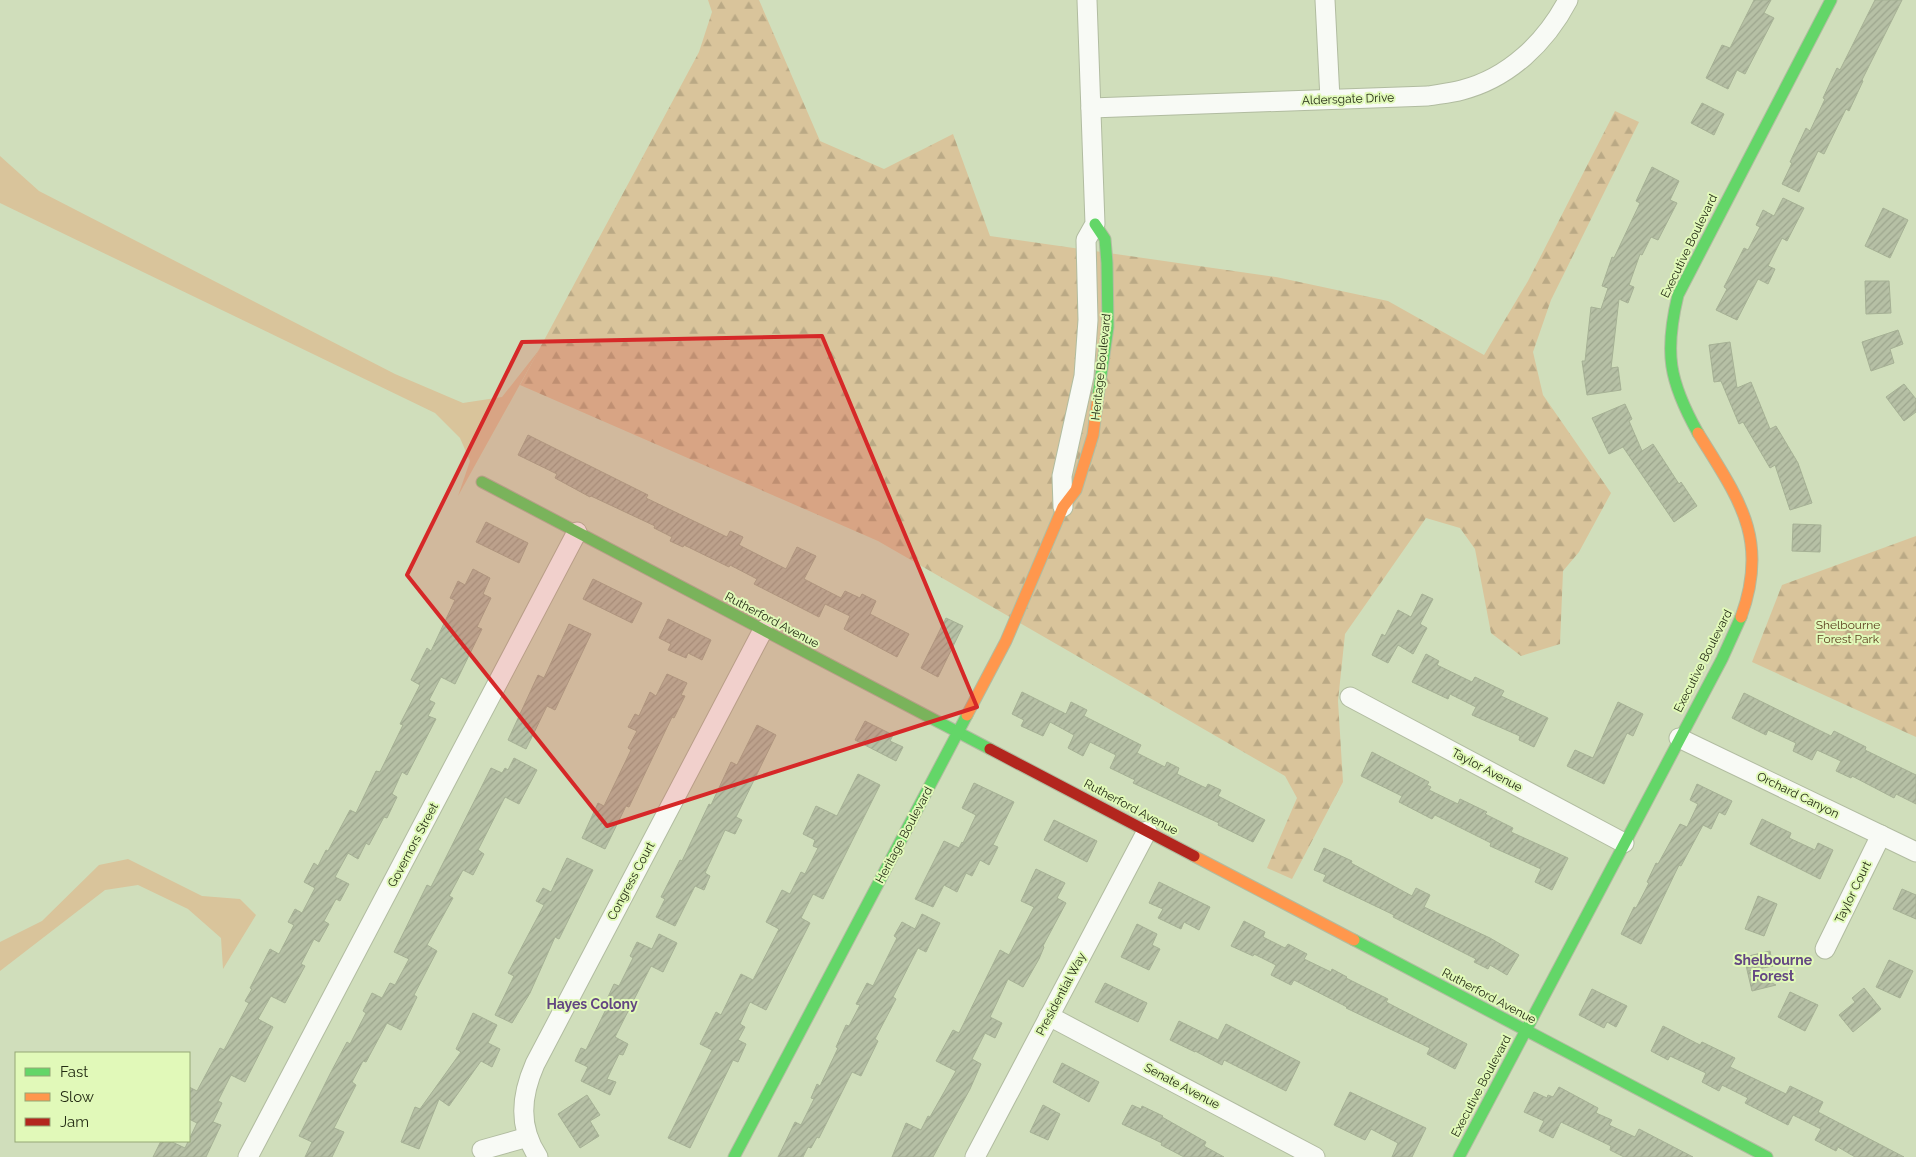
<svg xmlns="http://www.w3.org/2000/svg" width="1916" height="1157" font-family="Raleway,sans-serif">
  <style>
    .green { fill: #d9c49b }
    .forest { fill: url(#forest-firs) }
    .building { fill: url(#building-hatch); stroke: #a6b195 }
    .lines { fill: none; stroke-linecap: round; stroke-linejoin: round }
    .street-casing { stroke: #b1bca0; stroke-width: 21 }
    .fast-casing { stroke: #b1bca0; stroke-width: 13 }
    .slow-casing { stroke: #b1bca0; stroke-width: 13 }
    .jam-casing { stroke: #b1bca0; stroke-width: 13 }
    .street { stroke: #f8faf5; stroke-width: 19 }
    .fast { stroke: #63d668; stroke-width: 11 }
    .slow { stroke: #ff974d; stroke-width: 11 }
    .jam { stroke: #b3261e; stroke-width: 11 }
    .marked { fill: #d62828; fill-opacity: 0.2; stroke: #d62828; stroke-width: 4; stroke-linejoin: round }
    .labels { text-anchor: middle; stroke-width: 4; stroke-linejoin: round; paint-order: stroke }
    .street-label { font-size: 12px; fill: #232b13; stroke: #e1f9b9 }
    .park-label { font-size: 12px; fill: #5b3d1d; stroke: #e1f9b9 }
    .neighbourhood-label { font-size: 14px; font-weight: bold; fill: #634682; stroke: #e1f9b9 }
  </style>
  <defs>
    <pattern id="forest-firs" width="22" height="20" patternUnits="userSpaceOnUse" patternTransform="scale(1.25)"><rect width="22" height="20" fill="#d9c49b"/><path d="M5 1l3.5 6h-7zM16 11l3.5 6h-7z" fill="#baa985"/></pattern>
    <pattern id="building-hatch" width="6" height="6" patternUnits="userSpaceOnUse" patternTransform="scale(1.25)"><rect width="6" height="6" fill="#b6c0a5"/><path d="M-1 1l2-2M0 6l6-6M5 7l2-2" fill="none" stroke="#9ca58d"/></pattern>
  </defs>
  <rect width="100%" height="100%" fill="#d0debb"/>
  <!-- green -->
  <g class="green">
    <path d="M0 156 39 191 395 374 463 403 502 397 539 350 458 496 470 461 460 438 435 413 0 203Z"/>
    <path d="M128 859 202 896 240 899 256 915 223 969 221 938 188 909 138 885 105 890 0 971V942L42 921 99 865Z"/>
  </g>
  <!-- forest -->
  <g class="forest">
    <path d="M708 0H759L820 141 884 169 953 134 990 236 1276 277 1388 301 1484 355 1528 281 1615 111 1639 122 1551 300 1533 352 1543 395 1611 493 1579 552 1563 571 1560 644 1521 656 1491 633 1475 549 1460 528 1426 518 1345 634 1338 701 1343 782 1292 879 1267 868 1297 798 1285 776 878 541 520 385 699 52 712 12Z"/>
    <path d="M1916 536V737L1752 662 1782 585Z"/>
  </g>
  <!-- building -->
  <g class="building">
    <path d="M1754 0H1771L1764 13 1774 18 1745 74 1737 70 1728 89 1706 78 1722 45 1730 48Z"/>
    <path d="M1875 0H1902L1862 80 1863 81 1849 111 1846 109 1824 154 1818 151 1799 192 1782 184 1792 163 1790 162 1806 128 1810 131 1825 99 1823 98 1837 68 1840 70Z"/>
    <path d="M1702 103 1724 114 1714 135 1691 123Z"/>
    <path d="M1652 167 1679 181 1670 200 1677 203 1658 240 1651 237 1642 255 1640 254 1629 285 1634 287 1628 303 1619 299 1611 368 1618 367 1621 390 1587 395 1582 361H1585L1591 307 1601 309 1608 288 1602 286 1612 257 1614 258 1640 203 1636 201Z"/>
    <path d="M1783 198 1804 208 1787 241 1782 238 1768 266 1775 269 1768 284 1758 279 1737 320 1716 310 1727 289 1724 287 1744 248 1748 250 1760 227 1756 225 1763 210 1774 216Z"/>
    <path d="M1883 208 1908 220 1890 258 1865 246Z"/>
    <path d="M1865 281H1889L1891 313 1866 314Z"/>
    <path d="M1898 330 1903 344 1890 349 1894 363 1871 371 1862 342Z"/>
    <path d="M1730 342 1737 388 1751 382 1770 429 1776 426 1798 463 1812 503 1790 510 1775 465 1770 468 1743 422 1739 424 1721 381 1714 382 1709 345Z"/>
    <path d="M1904 384 1916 399V412L1904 421 1886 397Z"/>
    <path d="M1625 404 1632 419 1629 421 1642 451 1653 444 1679 484 1681 482 1697 506 1674 522 1623 447 1609 454 1592 418Z"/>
    <path d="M528 435 648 495 646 498 727 537 730 531 743 537 739 545 786 569 797 547 816 556 804 579 841 598 845 591 860 598 862 594 876 601 870 614 909 634 897 657 844 629 850 616 825 604 819 617 754 584 757 579 730 565 729 567 684 545 683 547 670 541 672 537 654 528 655 526 591 496 590 497 555 478 557 474 518 455Z"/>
    <path d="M486 522 528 543 519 563 476 542Z"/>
    <path d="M1793 524 1821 525 1820 552 1792 551Z"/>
    <path d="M473 569 490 578 483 594 491 598 477 627 482 629 455 684 441 677 429 700 435 703 428 716 436 719 407 775 402 772 392 794 397 797 387 818 384 817 369 845 366 843 358 859 348 853 335 877 349 884 340 901 336 899 324 921 329 924 319 942 314 939 301 964 305 966 285 1003 271 996 258 1019 273 1027 245 1082 231 1075 218 1101 222 1103 213 1122 221 1125 206 1157H153L161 1141H170L185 1148 197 1123 189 1119V1087L197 1091 220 1048 224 1050 249 1003 245 1001 252 989 250 988 270 949 279 954 294 925 288 922 295 909 302 913 315 888 304 882 314 863 318 866 326 850 328 851 350 810 356 813 376 771 380 772 403 725 400 724 420 685 411 680 427 648 431 651 455 600 450 598 458 581 465 585Z"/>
    <path d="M593 579 642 603 632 623 583 599Z"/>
    <path d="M1422 594 1433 599 1420 624 1427 628 1413 654 1398 645 1388 663 1372 655 1382 634 1385 636 1398 610 1411 617Z"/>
    <path d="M946 618 963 626 938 677 921 668Z"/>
    <path d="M668 619 711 640 702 660 688 653 686 658 668 650 671 644 659 638Z"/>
    <path d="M569 624 591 634 555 710 547 706 526 749 508 740 538 675 544 678Z"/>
    <path d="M1426 654 1439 661 1437 665 1472 682 1475 677 1504 691 1501 696 1548 718 1534 747 1519 740 1520 736 1472 715 1476 707 1450 694 1448 699 1412 682Z"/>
    <path d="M667 674 687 683 681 695 685 696 674 718 672 717 629 807 626 806 605 849 582 838 598 803 604 806 631 750 628 748 637 731 628 727 635 714 639 716 650 692 656 696Z"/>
    <path d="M1022 692 1066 714 1071 702 1087 710 1084 716 1141 745 1137 753 1165 767 1167 762 1179 768 1177 774 1206 788 1208 784 1221 790 1218 796 1265 820 1253 842 1218 825 1219 823 1133 783 1135 780 1110 768 1116 755 1090 742 1083 756 1068 748 1074 735 1050 722 1043 736 1021 726 1024 720 1012 714Z"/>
    <path d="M1744 693 1831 736 1834 731 1866 747 1865 750 1916 775V804L1896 794 1894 798 1852 776 1851 778 1836 771 1841 761 1817 750 1812 760 1793 751 1796 743 1768 730 1766 735 1732 718Z"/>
    <path d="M1618 702 1643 714 1633 736 1627 733 1604 784 1567 766 1575 750 1593 758Z"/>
    <path d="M865 721 893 735 890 741 903 747 896 761 855 740Z"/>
    <path d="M757 725 776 735 736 817 742 820 735 834 725 830 705 873 710 876 704 890 695 886 675 926 656 917 665 899 661 897 680 860 682 861 709 804 711 805 731 762 737 765Z"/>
    <path d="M1372 752 1429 782 1427 785 1431 787 1429 790 1458 804 1460 799 1487 812 1485 814 1513 828 1511 832 1568 858 1552 890 1535 882 1541 869 1490 846 1491 843 1435 815 1432 819 1399 802 1402 796 1361 776Z"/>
    <path d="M514 758 537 770 519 804 505 797 478 850 484 854 473 875 463 870 449 896 453 898 427 945 437 951 414 995 417 997 401 1030 387 1023 366 1062 363 1061 352 1082 356 1085 334 1128 344 1132 332 1157H305L312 1142 299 1136 331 1072 347 1042 350 1044 366 1013 363 1011 372 993 382 998 390 983 395 985 409 959 394 952 427 885 431 887 491 768 502 773 505 768 508 770Z"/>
    <path d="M858 774 880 785 823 899 813 894 801 918 810 923 766 1010 750 1002 740 1024 745 1027 738 1040 746 1044 738 1062 733 1060 690 1148 668 1138 712 1050 700 1044 716 1012 721 1015 741 974 753 980 779 929 766 922 782 890 790 894 801 872 805 874 818 848 813 846 815 840 803 834 816 806 837 816Z"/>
    <path d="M974 783 1014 802 993 845 998 847 989 865 980 860 972 876 966 873 957 892 944 885 933 907 915 899 944 841 959 848 962 842 963 843 976 815 962 808Z"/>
    <path d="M1697 784 1732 801 1725 815 1719 812 1711 829 1703 825 1681 866 1679 865 1641 944 1621 934 1634 907 1636 908 1649 883 1647 882 1656 863 1658 864 1680 824 1687 827 1698 804 1690 800Z"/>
    <path d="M1762 819 1791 833 1789 838 1815 850 1818 843 1833 850 1820 879 1750 844Z"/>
    <path d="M1054 820 1097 841 1087 862 1044 840Z"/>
    <path d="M1324 848 1352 861 1351 863 1412 896 1416 888 1430 895 1424 907 1490 938 1519 955 1507 975 1490 965 1488 969 1474 962 1476 959 1393 917 1394 915 1323 881 1326 875 1314 870Z"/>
    <path d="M567 858 593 870 559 939 555 937 530 993 512 1023 495 1015 514 976 508 973 544 905 536 901 543 888 551 892Z"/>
    <path d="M1036 869 1065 883 1057 898 1066 903 1043 946 1044 947 1039 959 1023 987 1008 979 990 1017 1002 1023 995 1038 985 1033 972 1059 981 1064 970 1089 933 1157H892L906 1123 921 1130 928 1116 930 1117 956 1071 936 1061 953 1030 959 1033 1000 950 1009 955 1034 907 1021 901Z"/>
    <path d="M1159 882 1210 907 1199 930 1184 922 1181 929 1158 918 1163 909 1149 903Z"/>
    <path d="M1902 889 1916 895V919L1893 909Z"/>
    <path d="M1758 896 1777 904 1764 936 1745 929Z"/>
    <path d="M922 914 940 923 926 952 918 948 893 997 896 999 875 1039 878 1041 861 1076 852 1072 819 1138 817 1137 811 1148 808 1147 803 1157H778L795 1122 801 1125 814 1099 811 1098 817 1084 820 1086 838 1048 836 1047 846 1025 849 1026 860 1005 856 1004 867 983 873 986 897 938 894 936 902 922 915 929Z"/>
    <path d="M1244 921 1265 932 1263 937 1285 948 1288 944 1307 954 1304 959 1331 972 1332 969 1347 977 1346 978 1388 999 1386 1002 1467 1044 1455 1069 1427 1054 1430 1048 1346 1008 1347 1007 1294 980 1291 985 1271 975 1276 965 1254 954 1253 956 1231 946Z"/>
    <path d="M1137 924 1157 934 1152 945 1160 949 1149 970 1121 957Z"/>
    <path d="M659 934 677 943 663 972 651 966 615 1037 628 1044 623 1055 619 1054 607 1079 616 1082 610 1095 581 1081 588 1067 575 1061 581 1048 586 1050 611 999 608 997 614 984 619 986 633 958 630 956 637 942 652 949Z"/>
    <path d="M1770 951 1773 966 1748 971 1776 985 1752 991 1744 957Z"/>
    <path d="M1889 960 1913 971 1900 998 1876 987Z"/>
    <path d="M1105 983 1147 1003 1138 1022 1095 1002Z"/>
    <path d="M1864 988 1881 1009 1853 1032 1839 1015 1855 1002 1852 998Z"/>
    <path d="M1592 989 1627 1006 1616 1027 1607 1022 1604 1028 1579 1015Z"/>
    <path d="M1790 992 1818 1005 1805 1031 1778 1017Z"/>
    <path d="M473 1013 497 1025 488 1043 500 1049 492 1067 481 1061 449 1106 439 1099 419 1149 401 1142 415 1107 420 1109 461 1052 456 1049Z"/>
    <path d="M1179 1021 1218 1040 1226 1024 1300 1062 1286 1091 1224 1060 1222 1065 1195 1051V1052L1170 1040Z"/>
    <path d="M1663 1026 1700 1045 1702 1042 1735 1058 1730 1067 1786 1094 1790 1086 1823 1102 1818 1112 1904 1157H1855L1838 1147 1836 1151 1815 1140 1821 1129 1793 1115 1788 1125 1745 1103 1748 1098 1722 1085 1719 1091 1702 1082 1706 1073 1670 1056 1668 1060 1651 1051Z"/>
    <path d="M1062 1063 1099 1082 1089 1102 1053 1082Z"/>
    <path d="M1559 1087 1598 1108 1596 1113 1612 1120 1609 1125 1635 1137 1639 1129 1693 1157H1624L1610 1150 1611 1146 1561 1122 1553 1138 1539 1131 1544 1121 1524 1112 1534 1092 1547 1098 1548 1095 1553 1097Z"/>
    <path d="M1350 1092 1426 1128 1412 1157H1392L1398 1143 1371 1129 1365 1140 1334 1125Z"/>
    <path d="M587 1095 600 1115 590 1121 599 1136 580 1148 558 1114Z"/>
    <path d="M1043 1105 1060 1114 1048 1140 1030 1132Z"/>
    <path d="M1132 1105 1141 1109 1142 1106 1163 1116 1162 1117 1206 1142 1204 1146 1224 1157H1184L1161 1145 1162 1143 1122 1124Z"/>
  </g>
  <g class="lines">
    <!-- street casing -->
    <g class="street-casing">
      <g id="street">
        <path d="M1325 0 1330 99"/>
        <path d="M1091 108 1428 96C1440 94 1451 93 1462 90 1509 78 1546 42 1568 0"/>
        <path d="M1063 507 1062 476 1084 376 1088 320 1086 240 1095 224 1087 0"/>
        <path d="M1350 697 1624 843"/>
        <path d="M1679 738 1916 852"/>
        <path d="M1825 949 1881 835"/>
        <path d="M1049 1016 1315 1157"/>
        <path d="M482 1150 528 1137"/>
        <path d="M248 1157 577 532"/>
        <path d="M538 1157C518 1126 521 1096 535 1064L763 630"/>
        <path d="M975 1157 1147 831"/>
      </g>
    </g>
    <!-- fast casing -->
    <g class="fast-casing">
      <g id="fast">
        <path d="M1095 224 1105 239 1107 263 1108 327 1098 396"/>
        <path d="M1698 433C1669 381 1664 353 1678 295L1831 0"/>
        <path d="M482 482 990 749"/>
        <path d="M1354 940 1767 1157"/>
        <path d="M734 1157 967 715"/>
        <path d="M1459 1157 1722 659 1741 617"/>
      </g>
    </g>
    <!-- slow casing -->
    <g class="slow-casing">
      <g id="slow">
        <path d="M1698 433C1738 498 1770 538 1741 617"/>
        <path d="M967 715 1006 641 1063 507 1076 490 1093 435 1098 396"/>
        <path d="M1194 856 1354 940"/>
      </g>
    </g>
    <!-- jam casing -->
    <g class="jam-casing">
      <path id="jam" d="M990 749 1194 856"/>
    </g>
    <!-- street -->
    <use href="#street" class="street"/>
    <!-- fast -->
    <use href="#fast" class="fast"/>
    <!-- slow -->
    <use href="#slow" class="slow"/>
    <!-- jam -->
    <use href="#jam" class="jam"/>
  </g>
  <!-- marked area -->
  <path class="marked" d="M822 336 977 707 607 826 407 575 522 342Z"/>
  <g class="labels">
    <!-- street labels -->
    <g class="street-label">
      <text transform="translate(1348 99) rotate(-2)" y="4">Aldersgate Drive</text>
      <text transform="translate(1689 246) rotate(-64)" y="4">Executive Boulevard</text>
      <text transform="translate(1101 367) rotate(-84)" y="4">Heritage Boulevard</text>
      <text transform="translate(772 620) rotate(28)" y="4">Rutherford Avenue</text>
      <text transform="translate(1703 661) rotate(-63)" y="4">Executive Boulevard</text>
      <text transform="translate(1487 770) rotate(28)" y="4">Taylor Avenue</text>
      <text transform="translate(1798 795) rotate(26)" y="4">Orchard Canyon</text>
      <text transform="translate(1131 807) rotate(28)" y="4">Rutherford Avenue</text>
      <text transform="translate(904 835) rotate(-62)" y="4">Heritage Boulevard</text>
      <text transform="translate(413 845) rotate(-62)" y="4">Governors Street</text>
      <text transform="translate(631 881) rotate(-62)" y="4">Congress Court</text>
      <text transform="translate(1853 892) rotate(-64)" y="4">Taylor Court</text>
      <text transform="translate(1061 994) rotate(-62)" y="4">Presidential Way</text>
      <text transform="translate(1489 996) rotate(28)" y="4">Rutherford Avenue</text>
      <text transform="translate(1182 1086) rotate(28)" y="4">Senate Avenue</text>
      <text transform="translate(1481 1086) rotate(-62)" y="4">Executive Boulevard</text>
    </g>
    <!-- park labels -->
    <g class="park-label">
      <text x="1848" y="629">Shelbourne<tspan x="1848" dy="14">Forest Park</tspan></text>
    </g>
    <!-- neighbourhood labels -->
    <g class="neighbourhood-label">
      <text x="1773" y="965">Shelbourne<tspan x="1773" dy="16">Forest</tspan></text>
      <text x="592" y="1009">Hayes Colony</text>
    </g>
  </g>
  <!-- legend -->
  <rect x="15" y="1052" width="175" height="90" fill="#e1f9b9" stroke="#95a777"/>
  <rect x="25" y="1068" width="25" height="8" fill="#63d668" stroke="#95a777"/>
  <text x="60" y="1077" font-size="15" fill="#232b13">Fast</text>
  <rect x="25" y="1093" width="25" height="8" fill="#ff974d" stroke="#95a777"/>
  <text x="60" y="1102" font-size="15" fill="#232b13">Slow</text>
  <rect x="25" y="1118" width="25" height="8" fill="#b3261e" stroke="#95a777"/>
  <text x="60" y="1127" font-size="15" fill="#232b13">Jam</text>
</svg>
